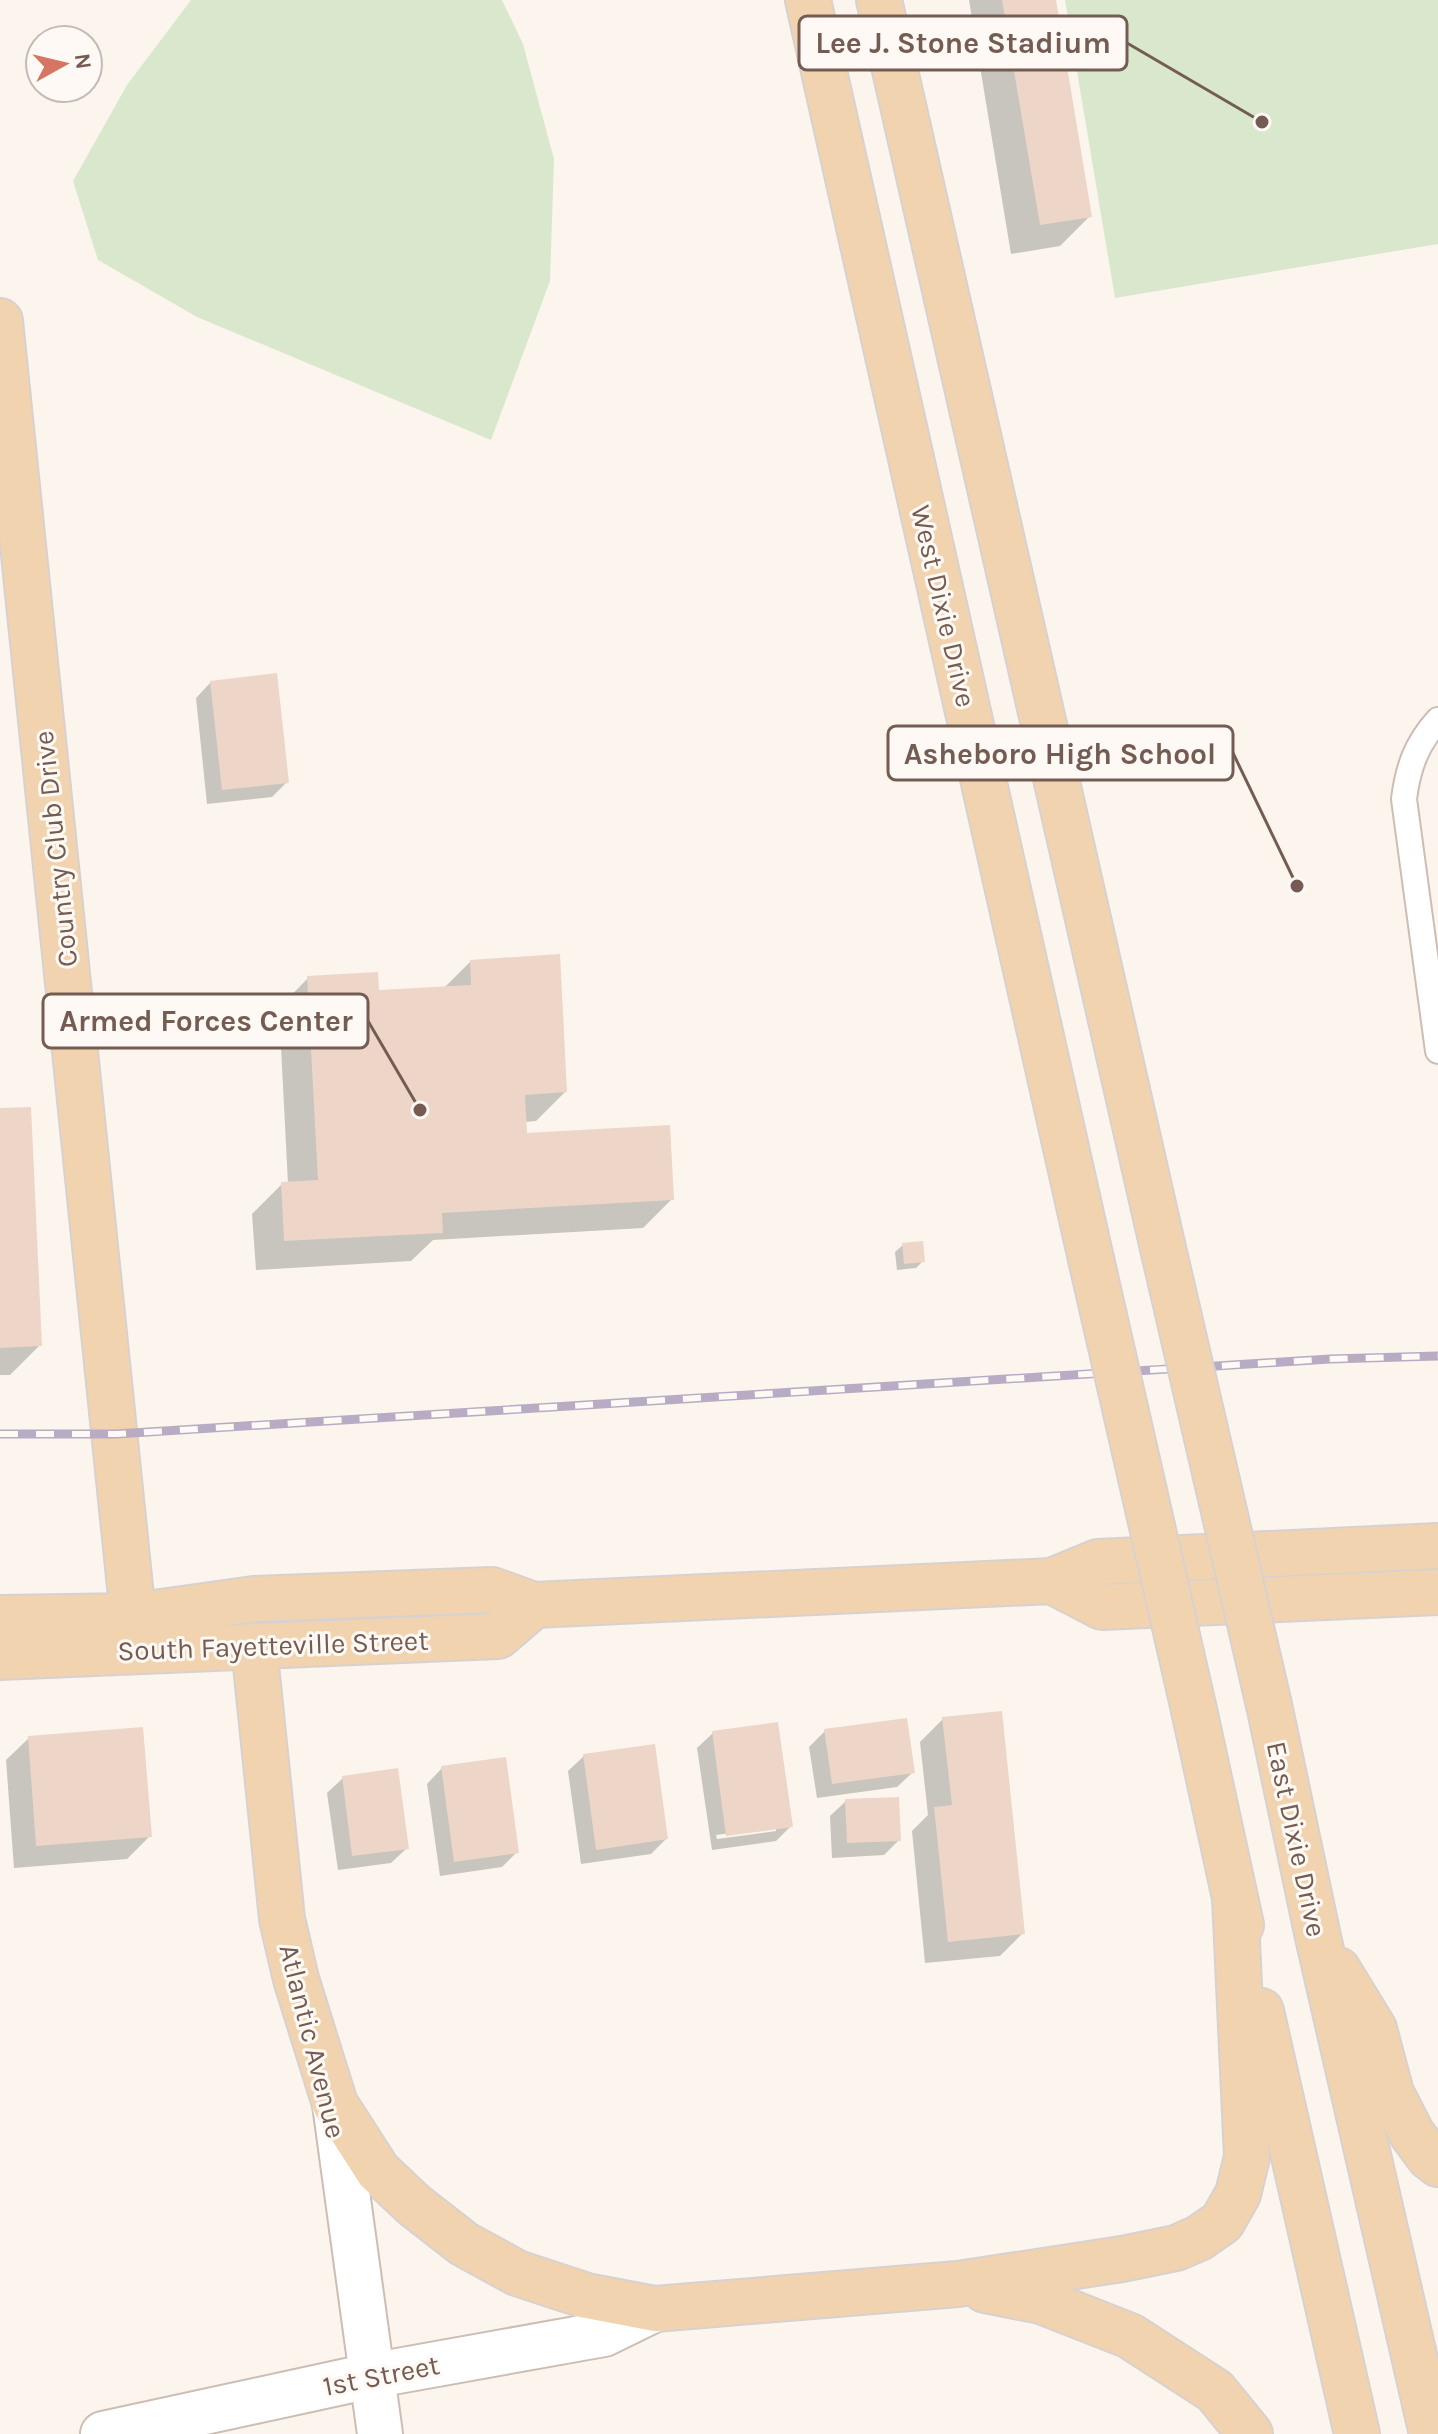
<svg xmlns="http://www.w3.org/2000/svg" width="1438" height="2434" font-family="Karla,sans-serif">
  <style>
    .green { fill: #d9e8cd }
    .shadow { fill: #0003; fill-rule: evenodd }
    .building { fill: #edd5c8 }
    .lines { fill: none; stroke-linecap: round; stroke-linejoin: round }
    .service-casing { stroke: #cdbdb4; stroke-width: 28 }
    .minor-casing { stroke: #cdbdb4; stroke-width: 48 }
    .primary-casing { stroke: #d8d1cf; stroke-width: 48 }
    .service { stroke: #fff; stroke-width: 24 }
    .minor { stroke: #fff; stroke-width: 44 }
    .primary { stroke: #f1d4af; stroke-width: 44 }
    .rail-casing { stroke: #b8acc5; stroke-width: 9 }
    .rail { stroke: #fef9f4; stroke-width: 6; stroke-dasharray: 18; stroke-linecap: butt }
    .primary-bridge-casing { stroke: #d8d1cf; stroke-width: 48; stroke-linecap: butt }
    .primary-bridge { stroke: #f1d4af; stroke-width: 44 }
    .labels { text-anchor: middle; stroke-width: 6; stroke-linejoin: round; paint-order: stroke }
    .street-label { font-size: 28px; fill: #745c52; stroke: #fef9f4 }
    .leader { fill: none; stroke: #745c52; stroke-width: 3 }
    .callout-dot { fill: #745c52; stroke: #fef9f4; stroke-width: 3 }
    .callout { fill: #fef9f4; stroke: #745c52; stroke-width: 3 }
    .callout-label { font-size: 30px; text-anchor: middle; font-weight: bold; fill: #745c52 }
  </style>
  <rect width="100%" height="100%" fill="#fbf5ee"/>
  <!-- green -->
  <g class="green">
    <path d="M191 0H502L523 44 554 159 550 281 491 440 197 317 98 260 73 181 127 85Z"/>
    <path d="M1065 0H1438V244L1115 298Z"/>
  </g>
  <!-- shadow -->
  <g class="shadow">
    <path d="M969 0H1054L1090 216 1060 246 1011 254Z"/>
    <path d="M211 682 287 782 272 797 207 804 196 698Z"/>
    <path d="M470 962 565 1092 536 1121 524 1122 525 1135 672 1199 643 1228 433 1240 411 1261 256 1270 252 1214 282 1184H288L279 1008 308 978 377 992 443 989Z"/>
    <path d="M0 1110 40 1345 10 1375H0Z"/>
    <path d="M903 1245 923 1261 916 1268 897 1270 895 1252Z"/>
    <path d="M943 1719 1023 1933 1000 1956 925 1963 912 1831 928 1815 920 1742Z"/>
    <path d="M825 1731 913 1772 897 1787 817 1798 809 1747Z"/>
    <path d="M713 1733 791 1826 776 1841 712 1850 697 1748ZM776 1827V1831L717 1839 716 1835Z"/>
    <path d="M29 1738 150 1836 127 1859 14 1868 6 1760Z"/>
    <path d="M584 1756 666 1839 651 1854 581 1864 568 1771Z"/>
    <path d="M442 1768 517 1852 502 1867 440 1876 427 1784Z"/>
    <path d="M343 1778 407 1848 391 1863 338 1870 327 1793Z"/>
    <path d="M846 1801 899 1840 884 1855 832 1858 830 1816Z"/>
  </g>
  <!-- building -->
  <g class="building">
    <path d="M1002 0H1056L1092 217 1040 225Z"/>
    <path d="M277 673 289 783 222 790 210 681Z"/>
    <path d="M560 954 567 1092 525 1095 527 1133 670 1125 674 1200 442 1213 443 1233 284 1241 281 1182 318 1180 307 976 378 972 379 990 471 985 470 960Z"/>
    <path d="M31 1107 42 1346 0 1348V1108Z"/>
    <path d="M923 1241 925 1262 904 1264 902 1243Z"/>
    <path d="M1002 1711 1025 1934 948 1942 934 1807 952 1805 942 1717Z"/>
    <path d="M907 1718 915 1773 832 1784 824 1729Z"/>
    <path d="M778 1722 793 1827 726 1836 712 1731Z"/>
    <path d="M143 1727 152 1837 36 1846 28 1736Z"/>
    <path d="M655 1744 668 1839 596 1850 583 1754Z"/>
    <path d="M506 1757 519 1853 454 1862 441 1766Z"/>
    <path d="M398 1768 409 1849 352 1856 342 1776Z"/>
    <path d="M899 1797 901 1841 847 1843 845 1799Z"/>
  </g>
  <g class="lines">
    <!-- service casing -->
    <g class="service-casing">
      <path id="service" d="M1438 720C1416 744 1408 768 1404 799L1438 1051"/>
    </g>
    <!-- minor casing -->
    <g class="minor-casing">
      <g id="minor">
        <path d="M335 2104 380 2434"/>
        <path d="M103 2434 370 2376 604 2334 655 2309"/>
      </g>
    </g>
    <!-- primary casing -->
    <g class="primary-casing">
      <g id="primary">
        <path d="M808 0 1091 1259"/>
        <path d="M879 0 1162 1244"/>
        <path d="M0 321 133 1616"/>
        <path d="M1052 1581 1102 1607 1438 1592"/>
        <path d="M0 1618 133 1616 254 1599 492 1590 534 1605 1052 1581 1098 1562 1438 1546"/>
        <path d="M254 1646 282 1919 296 1979 335 2104 378 2171 414 2205 464 2244 517 2273 587 2296 655 2309 958 2284 1122 2259 1176 2248 1199 2238 1222 2222 1238 2194 1247 2157 1235 1898"/>
        <path d="M0 1657 498 1636 534 1605"/>
        <path d="M1269 1705 1318 1937 1432 2434"/>
        <path d="M1194 1710 1241 1925"/>
        <path d="M1338 1970 1374 2029 1391 2093 1412 2134 1429 2157 1438 2164"/>
        <path d="M1261 2011 1357 2434"/>
        <path d="M985 2290 1041 2301 1130 2336 1215 2391 1250 2434"/>
      </g>
    </g>
    <!-- service -->
    <use href="#service" class="service"/>
    <!-- minor -->
    <use href="#minor" class="minor"/>
    <!-- primary -->
    <use href="#primary" class="primary"/>
    <!-- rail casing -->
    <g class="rail-casing">
      <path id="rail" d="M0 1434H116L1330 1359 1438 1356"/>
    </g>
    <!-- rail -->
    <use href="#rail" class="rail"/>
    <!-- primary-bridge casing -->
    <g class="primary-bridge-casing">
      <g id="primary-bridge">
        <path d="M1162 1244 1269 1705"/>
        <path d="M1091 1259 1194 1710"/>
      </g>
    </g>
    <!-- primary-bridge -->
    <use href="#primary-bridge" class="primary-bridge"/>
  </g>
  <g class="labels">
    <!-- street labels -->
    <g class="street-label">
      <text transform="translate(944 606) rotate(77)" y="10">West Dixie Drive</text>
      <text transform="translate(55 849) rotate(-96)" y="10">Country Club Drive</text>
      <text transform="translate(273 1645) rotate(-2)" y="10">South Fayetteville Street</text>
      <text transform="translate(1297 1839) rotate(78)" y="10">East Dixie Drive</text>
      <text transform="translate(313 2041) rotate(76)" y="10">Atlantic Avenue</text>
      <text transform="translate(381 2375) rotate(-11)" y="10">1st Street</text>
    </g>
  </g>
  <!-- callouts -->
  <path class="leader" d="M1262 122L1127 43M1297 886L1233 753M420 1110L368 1021"/>
  <g class="callout-dot">
    <circle cx="1262" cy="122" r="8"/>
    <circle cx="1297" cy="886" r="8"/>
    <circle cx="420" cy="1110" r="8"/>
  </g>
  <g class="callout">
    <rect x="799" y="16" width="328" height="54" rx="8"/>
    <rect x="888" y="726" width="345" height="54" rx="8"/>
    <rect x="43" y="994" width="325" height="54" rx="8"/>
  </g>
  <g class="callout-label">
    <text x="963" y="53">Lee J. Stone Stadium</text>
    <text x="1060" y="764">Asheboro High School</text>
    <text x="206" y="1031">Armed Forces Center</text>
  </g>
  <!-- north arrow -->
  <g transform="translate(64 64) rotate(82)"><circle r="38" fill="#fef9f4" stroke="#c7bab3" stroke-width="2"/>
  <path d="M0-6L14 30L0 20L-14 30Z" fill="#d57562"/>
  <text y="-12" font-size="22" font-weight="bold" text-anchor="middle" fill="#745c52">N</text>
  </g>
</svg>
